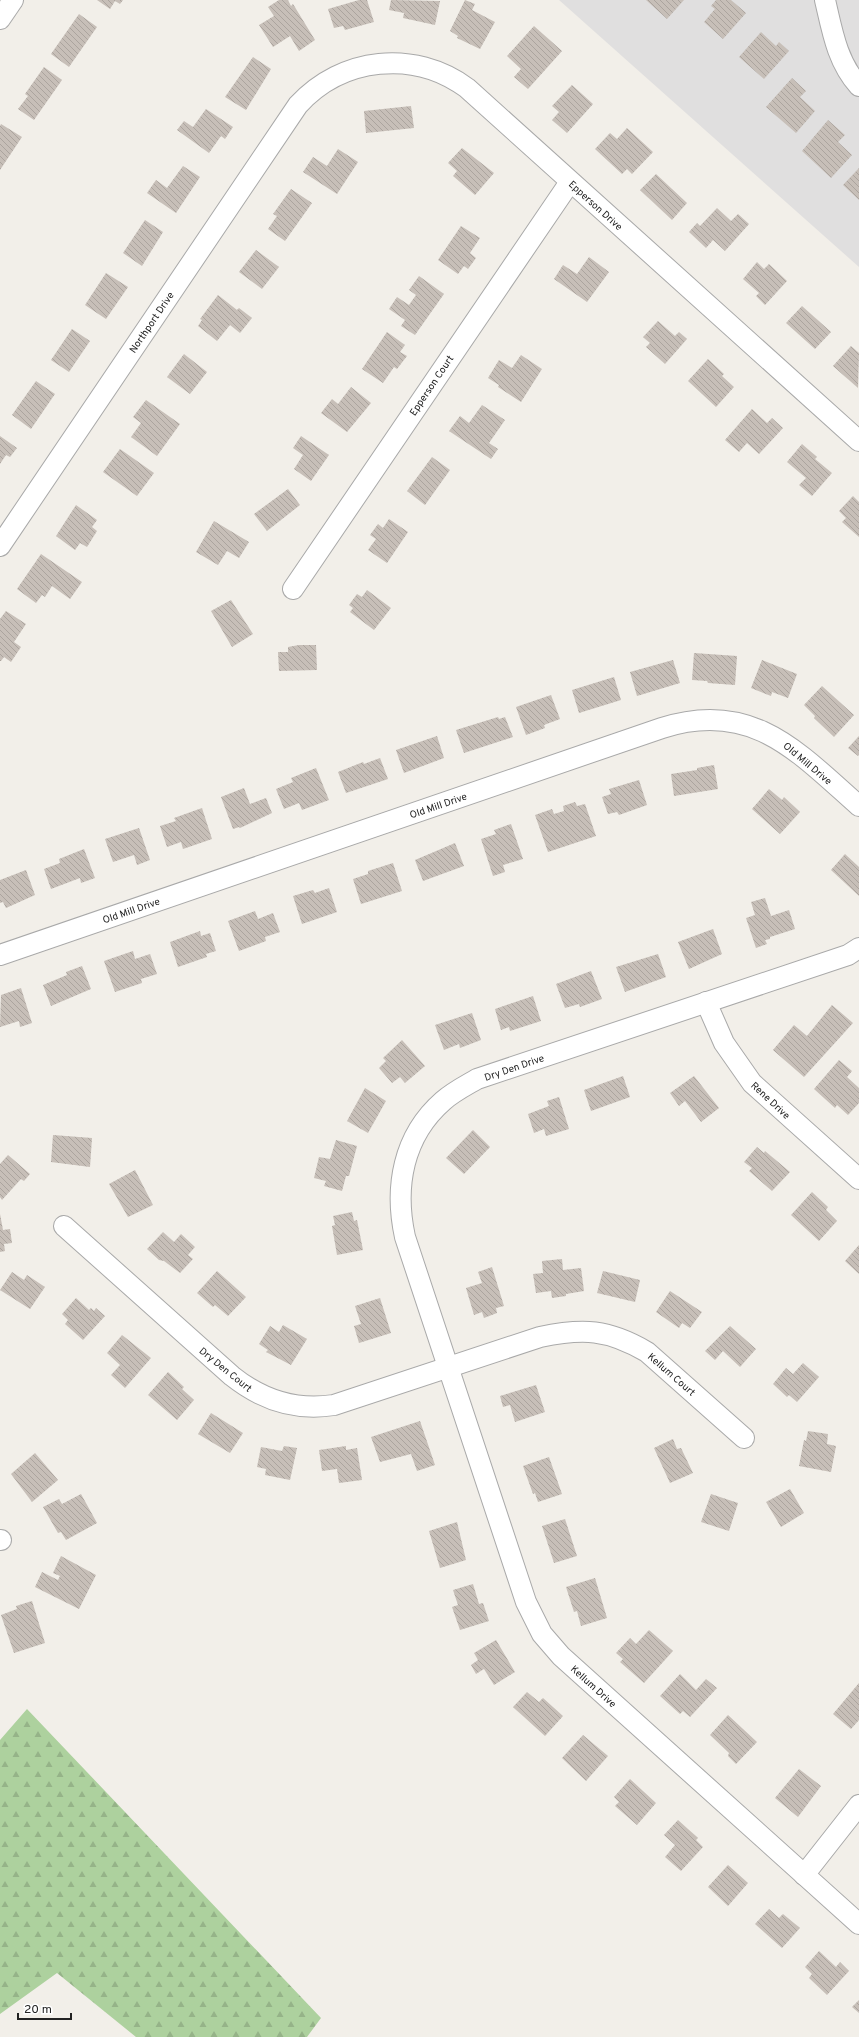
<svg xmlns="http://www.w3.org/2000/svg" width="859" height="2037" font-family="Overpass,sans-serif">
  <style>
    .residential { fill: #e0dfdf }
    .forest { fill: url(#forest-firs) }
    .building { fill: url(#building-back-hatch) }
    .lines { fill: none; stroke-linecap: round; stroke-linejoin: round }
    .minor-casing { stroke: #a9a9a9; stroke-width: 22 }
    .minor { stroke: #fff; stroke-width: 20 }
    .labels { text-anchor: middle; stroke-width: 3; stroke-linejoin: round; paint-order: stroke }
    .street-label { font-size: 10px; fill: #222; stroke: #fff }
  </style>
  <defs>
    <pattern id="forest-firs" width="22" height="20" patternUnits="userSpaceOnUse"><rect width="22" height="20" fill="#add19e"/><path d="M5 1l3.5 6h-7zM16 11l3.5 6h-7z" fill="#95b388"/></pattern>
    <pattern id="building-back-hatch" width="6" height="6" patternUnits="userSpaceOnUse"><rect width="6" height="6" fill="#c7bfb8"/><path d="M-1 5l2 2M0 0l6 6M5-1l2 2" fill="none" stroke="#aba49e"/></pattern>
  </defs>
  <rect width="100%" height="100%" fill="#f2efe9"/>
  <!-- residential -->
  <path class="residential" d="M559 0H859V267Z"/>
  <!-- forest -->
  <path class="forest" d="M27 1709 321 2018 307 2037H136L57 1973 0 2014V1740Z"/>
  <!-- building -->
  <g class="building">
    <path d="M97 0H123L120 4 115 1 110 9Z"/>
    <path d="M279 0H288L291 6 293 4 315 40 299 51 290 36 273 47 259 25 274 16 268 7Z"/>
    <path d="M359 0H367L374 22 345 30 343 26 334 28 328 9Z"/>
    <path d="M391 0 440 1 435 25 403 18 404 13 389 10Z"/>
    <path d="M465 0 475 4 472 10 495 22 480 49 457 38 458 36 450 31Z"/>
    <path d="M646 0H684L667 19Z"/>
    <path d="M716 0H731L746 13 723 39 704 22 715 9 711 6Z"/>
    <path d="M79 14 97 27 69 67 51 54Z"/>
    <path d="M534 26 562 51 528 89 514 77 521 69 507 56Z"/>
    <path d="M761 32 776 46 779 42 789 51 764 79 739 57Z"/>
    <path d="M253 57 271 69 246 110 225 97Z"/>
    <path d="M44 67 62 80 34 120 18 109 28 96 25 94Z"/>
    <path d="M792 78 806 91 800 97 815 111 796 133 766 107Z"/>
    <path d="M572 85 593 104 567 133 552 120 559 112 552 106Z"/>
    <path d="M411 106 414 128 366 133 364 111Z"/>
    <path d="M206 109 233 127 225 139 221 136 209 153 177 130 184 121 193 127Z"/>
    <path d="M828 120 845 135 838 142 852 155 831 178 802 151Z"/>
    <path d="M1 124 22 137 0 170V126Z"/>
    <path d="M627 128 653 152 632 174 627 169 622 174 595 149 610 133 617 139Z"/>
    <path d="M462 148 494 173 475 195 453 176 457 171 448 163Z"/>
    <path d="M338 149 358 162 337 194 303 172 313 157 327 166Z"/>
    <path d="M183 166 200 177 176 213 147 193 156 180 167 188Z"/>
    <path d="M859 168V200L843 185Z"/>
    <path d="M656 174 687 203 672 220 640 190Z"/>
    <path d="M291 189 312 203 285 241 268 229 277 216 273 214Z"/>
    <path d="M717 208 731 221 738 214 749 224 725 251 713 240 706 248 689 232 697 223 700 226Z"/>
    <path d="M145 220 163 232 142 266 123 253Z"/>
    <path d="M461 226 480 238 470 253 476 258 468 269 464 266 458 274 438 260Z"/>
    <path d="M256 250 279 267 262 289 239 272Z"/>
    <path d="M589 257 609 272 587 302 554 279 563 265 577 274Z"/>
    <path d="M757 262 764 269 769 264 787 281 765 305 756 296 759 293 743 279Z"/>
    <path d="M106 273 128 287 106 319 85 305Z"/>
    <path d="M419 276 444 294 415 335 401 326 405 320 389 309 397 297 409 305 416 295 409 290Z"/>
    <path d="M218 295 237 310 239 308 252 318 240 333 230 325 217 341 198 326 202 320 200 319Z"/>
    <path d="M802 306 831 332 815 349 786 323Z"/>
    <path d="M658 321 675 336 679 332 687 339 665 364 646 347 650 343 643 337Z"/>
    <path d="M72 329 90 341 69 372 51 360Z"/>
    <path d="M387 332 405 345 400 352 407 356 397 369 394 367 383 383 362 369Z"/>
    <path d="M851 346 859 353 858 388 833 366Z"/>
    <path d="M184 354 207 372 190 394 167 377Z"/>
    <path d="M521 355 542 369 521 402 498 387 499 385 488 378 499 360 512 368Z"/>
    <path d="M708 359 724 374 722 376 734 387 716 407 688 381Z"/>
    <path d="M36 381 55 394 31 429 12 415Z"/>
    <path d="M351 387 371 403 347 432 321 413 332 399 338 404Z"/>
    <path d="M146 400 180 424 157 456 131 437 141 423 133 417Z"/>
    <path d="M482 405 505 420 489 443 498 449 491 459 449 431 460 416 469 423Z"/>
    <path d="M752 409 767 423 772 418 783 428 759 454 747 443 739 452 725 440Z"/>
    <path d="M0 436 17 448 10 457 6 455 0 464Z"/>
    <path d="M301 436 329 455 311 481 294 469 303 455 293 448Z"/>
    <path d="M802 444 817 457 815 459 832 473 812 496 799 485 806 478 787 462Z"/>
    <path d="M120 449 154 473 137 496 103 472Z"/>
    <path d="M432 457 450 470 425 505 407 491Z"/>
    <path d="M288 489 300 505 267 531 254 514Z"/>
    <path d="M853 496 859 502V537L842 522 846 518 839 511Z"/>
    <path d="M76 505 97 520 92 527 97 531 87 547 80 543 75 550 56 536Z"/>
    <path d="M389 519 408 532 387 563 368 550 376 539 370 535 378 524 383 528Z"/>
    <path d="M214 521 249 542 239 558 227 551 218 565 196 552Z"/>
    <path d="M41 554 82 582 70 599 52 586 45 597 42 595 36 603 17 589Z"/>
    <path d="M367 590 391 608 374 630 350 612 353 608 349 605 357 594 362 597Z"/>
    <path d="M231 600 253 634 232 647 211 611Z"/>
    <path d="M6 611 26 624 14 642 21 647 11 662 4 657 1 661H0V619Z"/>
    <path d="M299 645H316L317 670 279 671 278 652H288V647Z"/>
    <path d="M694 653 737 656 735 685 708 683 707 681 692 680Z"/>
    <path d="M673 660 680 683 637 696 630 672Z"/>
    <path d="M762 660 797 674 788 698 772 692 771 696 751 688Z"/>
    <path d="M614 677 621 700 579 713 572 690Z"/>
    <path d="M822 686 854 715 834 737 814 718 815 716 804 705Z"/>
    <path d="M551 695 560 719 544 725 545 728 526 735 516 707Z"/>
    <path d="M498 717 499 719 505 717 513 737 464 753 456 730Z"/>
    <path d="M437 736 444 758 404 773 396 750Z"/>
    <path d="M859 736V755L858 756 848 748Z"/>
    <path d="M380 758 388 779 346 793 338 772 363 762 364 764Z"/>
    <path d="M714 765 718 789 674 796 671 774 697 770V768Z"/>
    <path d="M316 768 329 800 302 810 299 803 284 809 276 789 293 782 291 778Z"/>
    <path d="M639 780 647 805 619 815 617 812 608 814 602 797 611 794 609 789Z"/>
    <path d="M244 788 250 804 266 798 272 813 240 828 239 827 233 829 221 797Z"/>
    <path d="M769 789 782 800 784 797 800 812 780 834 752 809Z"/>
    <path d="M575 802 577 806 585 804 596 836 548 852 535 815 552 809 554 814 564 811 563 806Z"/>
    <path d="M202 808 212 839 183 849 181 842 167 847 160 826 176 821 174 818Z"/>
    <path d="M511 824 523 859 503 865 505 872 493 876 481 839 496 834 494 830Z"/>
    <path d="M139 828 150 860 137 865 134 855 113 862 105 839Z"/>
    <path d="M455 843 464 866 423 881 415 860Z"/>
    <path d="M84 849 95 878 81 883 80 878 51 889 44 869 60 863 59 859Z"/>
    <path d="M845 854 859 867V896L831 870Z"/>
    <path d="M393 863 402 891 361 904 353 879 368 874V871Z"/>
    <path d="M26 870 35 895 6 908 3 902 0 903V880Z"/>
    <path d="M329 888 337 912 302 924 293 896 313 890 315 893Z"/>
    <path d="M765 898 771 916 789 910 795 929 770 937V939L765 940 767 944 756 948 746 918 755 915 751 902Z"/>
    <path d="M255 911 258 919 273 913 280 932 265 937 266 941 239 951 228 921Z"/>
    <path d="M713 929 722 954 689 969 678 942Z"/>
    <path d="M200 931 201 936 210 933 216 951 206 954 207 957 178 967 170 942Z"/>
    <path d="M133 951 135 959 150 954 157 974 141 979 142 983 115 992 104 961Z"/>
    <path d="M658 954 666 977 625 992 616 967Z"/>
    <path d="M82 966 91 989 51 1006 43 985 67 975 66 972Z"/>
    <path d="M591 971 602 999 580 1007 579 1004 565 1008 556 984Z"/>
    <path d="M21 988 32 1023 20 1027 19 1021 0 1027 1 995Z"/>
    <path d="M533 996 541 1021 510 1031 509 1027 501 1030 495 1009Z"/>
    <path d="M832 1005 853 1023 804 1077 773 1050 794 1025 807 1036Z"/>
    <path d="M472 1013 481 1040 460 1048 459 1044 444 1050 435 1025Z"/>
    <path d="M402 1040 425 1066 405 1083 400 1077 392 1083 379 1068 386 1061 383 1058Z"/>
    <path d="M839 1060 852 1071 847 1077 859 1088V1103L848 1115 837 1105 835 1108 814 1089Z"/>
    <path d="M623 1076 630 1097 591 1111 584 1090Z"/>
    <path d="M694 1076 719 1108 701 1122 685 1101 679 1106 670 1093Z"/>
    <path d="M365 1088 386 1101 368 1133 347 1121Z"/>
    <path d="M559 1097 569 1129 546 1136 544 1129 534 1133 528 1114 549 1106 547 1101Z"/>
    <path d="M473 1130 490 1147 464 1174 446 1158Z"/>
    <path d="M53 1135 92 1138 90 1167 51 1162Z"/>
    <path d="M336 1140 357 1146 349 1176H346L342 1191 324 1186 326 1181 314 1178 319 1157 330 1159Z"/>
    <path d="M757 1147 764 1153 765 1151 790 1172 772 1191 749 1171 752 1168 744 1162Z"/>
    <path d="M8 1155 30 1174 24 1181 21 1179 2 1200 0 1197V1164Z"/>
    <path d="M135 1170 153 1205 128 1217 109 1184Z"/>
    <path d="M812 1192 828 1207 826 1210 837 1221 819 1241 791 1215Z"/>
    <path d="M352 1212 354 1221 357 1220 363 1250 337 1255 332 1226 335 1225 333 1216Z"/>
    <path d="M0 1214 3 1230 10 1229 12 1243 4 1244 5 1251 0 1252Z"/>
    <path d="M163 1232 174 1242 181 1234 195 1247 188 1255 193 1259 180 1273 164 1261 159 1260 147 1249Z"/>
    <path d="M859 1245V1274L845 1261Z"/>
    <path d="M562 1259 563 1270 581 1268 584 1291 566 1294V1296L552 1298 551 1291 536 1293 533 1274 543 1273 542 1261Z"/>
    <path d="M492 1267 504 1306 496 1308 497 1313 484 1318 482 1312 474 1315 466 1288 482 1283 478 1272Z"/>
    <path d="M217 1271 246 1297 228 1316 215 1305 213 1307 197 1293Z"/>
    <path d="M603 1271 640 1280 635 1302 597 1293Z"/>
    <path d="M12 1272 24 1280 27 1275 45 1287 30 1309 0 1290Z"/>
    <path d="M670 1291 702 1312 690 1328 682 1323 679 1328 656 1312Z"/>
    <path d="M76 1298 89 1310 91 1308 94 1311 96 1308 105 1316 83 1340 65 1324 68 1320 62 1314Z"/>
    <path d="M380 1298 391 1333 359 1343 354 1326 361 1324 355 1306Z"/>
    <path d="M283 1325 307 1339 291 1365 266 1352 268 1350 259 1344 270 1326 279 1332Z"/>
    <path d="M730 1326 756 1349 740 1367 723 1351 715 1360 705 1351Z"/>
    <path d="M122 1335 151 1358 125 1388 111 1375 120 1365 107 1353Z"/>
    <path d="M803 1363 819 1377 797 1402 789 1395 787 1397 773 1384 786 1368 793 1374Z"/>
    <path d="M168 1372 184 1387 182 1389 194 1400 177 1420 148 1395Z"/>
    <path d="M536 1385 545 1412 515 1422 510 1405 503 1407 500 1396Z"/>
    <path d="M211 1413 243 1433 230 1453 198 1434Z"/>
    <path d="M420 1421 435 1465 417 1471 411 1454 380 1462 371 1437Z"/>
    <path d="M808 1431 828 1434 827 1444 836 1446 831 1472 799 1466 804 1440 806 1441Z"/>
    <path d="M673 1439 677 1449 681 1448 693 1473 670 1483 654 1448Z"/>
    <path d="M284 1446 297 1448 290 1480 265 1475 266 1469 257 1467 261 1447 282 1451Z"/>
    <path d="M346 1446V1450L357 1448 362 1480 339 1483 337 1469 322 1471 319 1450Z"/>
    <path d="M35 1453 58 1480 32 1502 11 1474Z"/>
    <path d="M549 1457 562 1494 538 1502 535 1493 533 1494 523 1466Z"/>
    <path d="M790 1489 804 1513 781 1527 766 1502Z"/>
    <path d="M81 1494 97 1523 66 1540 61 1532 58 1533 43 1507 59 1499 62 1504Z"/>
    <path d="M711 1494 738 1503 729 1531 701 1522Z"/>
    <path d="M565 1519 577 1556 554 1563 542 1526Z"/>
    <path d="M457 1522 466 1560 440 1568 429 1531Z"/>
    <path d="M61 1556 96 1575 79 1609 35 1587 42 1572 58 1580 60 1576 53 1573Z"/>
    <path d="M595 1578 607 1618 581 1626 577 1611 574 1612 566 1587Z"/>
    <path d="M473 1584 479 1604 483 1603 489 1621 460 1630 452 1607 458 1605 453 1590Z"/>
    <path d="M32 1601 45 1643 14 1653 1 1615 17 1609 16 1606Z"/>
    <path d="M649 1630 673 1651 644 1683 620 1662 623 1659 616 1653 630 1638 636 1644Z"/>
    <path d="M496 1640 515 1672 494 1685 484 1669 476 1674 471 1665 478 1660 474 1653Z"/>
    <path d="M680 1674 696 1690 706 1679 717 1688 690 1717 683 1711 680 1714 660 1696Z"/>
    <path d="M859 1683V1720L851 1729 833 1714Z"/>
    <path d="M527 1692 539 1702 543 1698 563 1716 545 1736 513 1707Z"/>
    <path d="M728 1715 757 1742 736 1764 728 1756 729 1753 710 1735Z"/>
    <path d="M583 1735 608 1756 586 1781 562 1758Z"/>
    <path d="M799 1769 821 1786 798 1817 775 1798Z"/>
    <path d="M630 1779 656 1803 637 1825 615 1806 619 1802 614 1797Z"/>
    <path d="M678 1820 698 1838 696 1840 703 1847 681 1871 665 1857 675 1845 664 1835Z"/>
    <path d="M728 1865 748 1883 728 1906 708 1887Z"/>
    <path d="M769 1909 779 1918 783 1914 800 1928 782 1948 755 1924Z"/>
    <path d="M819 1951 836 1967 840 1962 849 1971 827 1995 809 1978 812 1974 805 1967Z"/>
    <path d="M859 2000V2013L852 2007Z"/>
  </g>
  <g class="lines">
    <!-- minor casing -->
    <g class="minor-casing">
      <g id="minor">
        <path d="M825 0C832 30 837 62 859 86"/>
        <path d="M0 19 13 0"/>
        <path d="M0 546 298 105C342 57 414 49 467 88L859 441"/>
        <path d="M293 589 570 182"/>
        <path d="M859 948 848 955 477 1079C465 1086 453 1092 443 1101 403 1136 394 1187 405 1237L526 1602 542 1634 561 1656 859 1924"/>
        <path d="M0 955 662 728C752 699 798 752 859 806"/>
        <path d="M706 1002 724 1043 752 1083 859 1179"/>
        <path d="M64 1226 232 1376C262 1400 296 1411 334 1405L540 1337C583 1328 608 1329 647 1352L744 1438"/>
        <path d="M0 1540H1"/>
        <path d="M804 1875 859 1805"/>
      </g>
    </g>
    <!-- minor -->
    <use href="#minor" class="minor"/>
  </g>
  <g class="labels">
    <!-- street labels -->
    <g class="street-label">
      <text transform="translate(596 205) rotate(42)" y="4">Epperson Drive</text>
      <text transform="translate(151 322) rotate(-56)" y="4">Northport Drive</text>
      <text transform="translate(431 385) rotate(-56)" y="4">Epperson Court</text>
      <text transform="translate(808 763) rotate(40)" y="4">Old Mill Drive</text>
      <text transform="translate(438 805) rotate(-19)" y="4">Old Mill Drive</text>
      <text transform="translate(131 910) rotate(-19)" y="4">Old Mill Drive</text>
      <text transform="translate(514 1067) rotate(-19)" y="4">Dry Den Drive</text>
      <text transform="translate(771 1100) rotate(43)" y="4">Rene Drive</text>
      <text transform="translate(226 1369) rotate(39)" y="4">Dry Den Court</text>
      <text transform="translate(672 1374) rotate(41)" y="4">Kellum Court</text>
      <text transform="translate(594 1686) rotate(42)" y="4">Kellum Drive</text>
    </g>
  </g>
  <!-- scale -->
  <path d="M18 2013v6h53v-6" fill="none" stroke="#222222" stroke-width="2"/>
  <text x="24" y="2013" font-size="12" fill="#222222" stroke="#ffffff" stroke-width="3" paint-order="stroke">20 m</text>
</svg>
